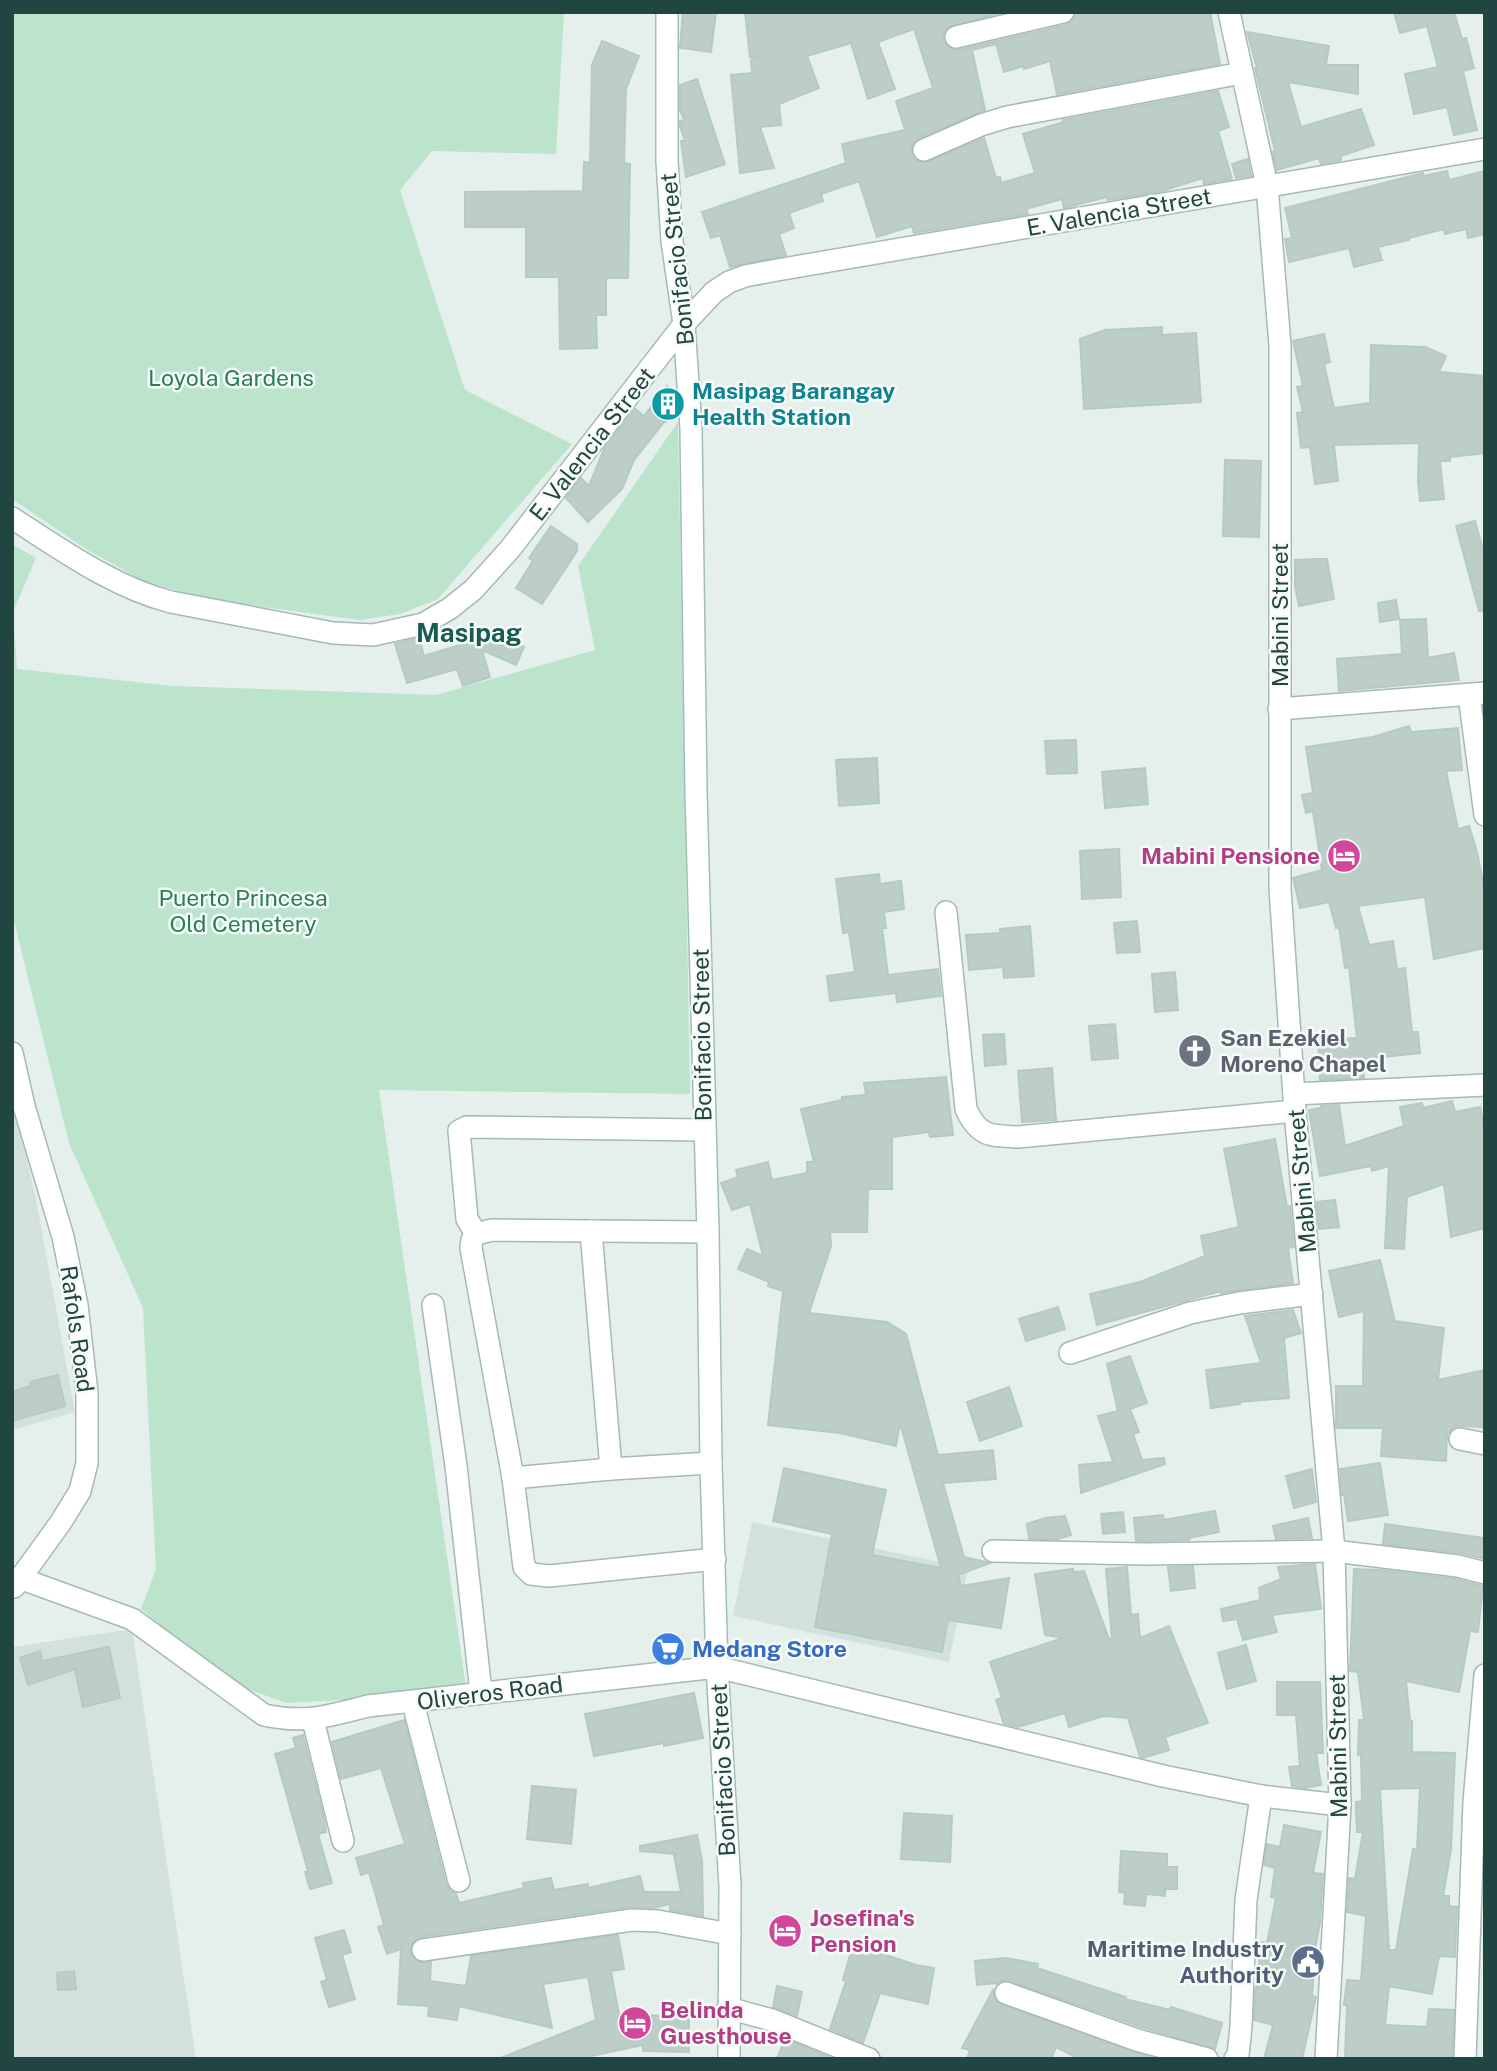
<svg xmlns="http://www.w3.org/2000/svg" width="1497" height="2071" font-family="'Public Sans',sans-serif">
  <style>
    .built { fill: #d3e1dc }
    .green { fill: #bce3cb }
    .building { fill: #bdcec9; stroke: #b6cac5; stroke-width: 2; fill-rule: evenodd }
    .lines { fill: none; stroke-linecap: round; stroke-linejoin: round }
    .street-casing { stroke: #a6b9b5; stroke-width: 24 }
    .secondary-casing { stroke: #a2bdb8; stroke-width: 24 }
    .street { stroke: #fff; stroke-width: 21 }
    .secondary { stroke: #fff; stroke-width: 21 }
    .labels { text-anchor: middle; stroke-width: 5; stroke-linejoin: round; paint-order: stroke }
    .street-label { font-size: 23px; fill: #214540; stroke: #f6fbf9 }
    .park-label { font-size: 23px; fill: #268155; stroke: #f6fbf9 }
    .culture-label { font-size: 23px; font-weight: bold; fill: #0d838f; stroke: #f6fbf9; text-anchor: start }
    .hotel-label { font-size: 23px; font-weight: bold; fill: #b23c85; stroke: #f6fbf9; text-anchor: start }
    .worship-label { font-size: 23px; font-weight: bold; fill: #5b616d; stroke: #f6fbf9; text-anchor: start }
    .shop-label { font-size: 23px; font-weight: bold; fill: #366cbe; stroke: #f6fbf9; text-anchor: start }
    .service-label { font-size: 23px; font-weight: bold; fill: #4e5e75; stroke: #f6fbf9; text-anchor: end }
    .quarter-label { font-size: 26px; font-weight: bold; fill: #1a5a53; stroke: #f6fbf9 }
  </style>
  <rect width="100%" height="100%" fill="#e5f0ec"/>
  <!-- built -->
  <g class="built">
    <path d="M12 1095 36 1199 75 1412 12 1430Z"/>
    <path d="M752 1522 968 1568 949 1662 733 1616Z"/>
    <path d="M132 1629 196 2059H12V1647Z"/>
  </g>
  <!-- green -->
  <g class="green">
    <path d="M12 12H564L556 154 432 151 400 190 465 390 572 444 438 599 400 614 359 620 205 599 142 580 89 551 12 499Z"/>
    <path d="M678 422 690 1094 379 1090 466 1687 345 1700 286 1703 232 1683 141 1609 156 1569 143 1308 69 1143 12 913V544L36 558 13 612 17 669 173 686 436 695 595 650 578 566Z"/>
  </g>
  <!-- building -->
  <g class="building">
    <path d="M683 12H716L711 52 680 48Z"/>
    <path d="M745 12H1004L948 27 943 34V41L952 49 958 50 1066 25 1072 21 1076 12H1210L1220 64 1057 94 1050 61 1024 69 1023 66 1004 72 996 44 972 50 985 110 919 138 913 143 911 149 916 160 923 163 984 138 996 178 1000 177 1001 183 1035 173 1023 134 1064 122 1063 120 1218 91 1229 127 1218 131 1232 179 1204 184 1203 178 1162 191 1108 200 1107 197 1064 208 1062 199 1026 209 1028 214 914 233 912 226 877 237 859 181 821 194 823 201 789 213 794 228 779 234 786 255 730 267 720 235 711 238 702 212 846 163 842 144 905 130 896 101 933 88 914 29 878 42 895 89 868 99 851 43 807 56 819 88 779 104 781 125 760 127 774 168 740 173 731 75 752 73 751 60 758 58 750 57Z"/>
    <path d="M1394 12H1454L1462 39 1466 38 1474 68 1463 71 1477 130 1454 135 1447 107 1414 114 1405 74 1438 67 1427 26 1400 33Z"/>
    <path d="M1247 32 1329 46 1326 65H1358V94L1288 82 1301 127 1361 109 1374 145 1341 156V160L1321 164 1319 158 1277 170 1273 152 1275 151 1255 68H1257Z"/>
    <path d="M602 41 639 56 626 89 624 163 630 164 628 278H606V315H596L597 348 560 349 559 277H526V227H465V192L583 191 584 162 590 163 592 65Z"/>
    <path d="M697 79 725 164 686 177 681 141H685L680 126V121L684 120 680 110V85Z"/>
    <path d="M1248 159 1251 176 1236 178 1232 164Z"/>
    <path d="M1447 171 1449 180 1485 171V234L1468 238 1466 229 1445 234 1444 229 1409 238V240L1378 247 1382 260 1354 267 1349 248 1289 262 1285 239 1292 238 1285 208 1423 173V176Z"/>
    <path d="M1162 327V335L1196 333 1201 402 1084 409 1080 339 1105 330Z"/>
    <path d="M1324 334 1330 362 1324 364 1334 408 1370 403 1371 345 1425 347 1446 356 1439 372 1485 376V453L1450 457V461H1440L1444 499 1420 501 1418 481 1419 443 1334 445 1338 481 1315 484 1310 447 1301 448 1297 413 1303 412 1297 387 1303 386 1293 341Z"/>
    <path d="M667 386 675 393 677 411 666 422 665 421 634 460 622 489 588 522 566 498 581 478 589 486 605 447 635 409 644 416Z"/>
    <path d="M1225 460 1261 461 1259 537 1223 536Z"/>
    <path d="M1475 521 1485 557V610L1479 611 1456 526Z"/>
    <path d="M551 526 577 544V551L542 604 516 588 533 561 529 558Z"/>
    <path d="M1315 559H1327L1334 599 1299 606 1295 586V560Z"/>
    <path d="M1396 600 1399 619 1380 622 1378 603Z"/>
    <path d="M1426 619 1428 658 1454 653 1459 680 1339 691 1337 659 1402 654 1400 620Z"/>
    <path d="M496 634 524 647 516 665 482 650 490 677 463 686 457 669 407 683 395 644 419 638 424 656Z"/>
    <path d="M1409 726 1411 732 1458 728 1462 770 1446 771 1458 829 1469 826 1477 852 1485 892V948L1434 959 1425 897 1358 906 1369 945 1393 941 1397 969 1405 968 1412 1032H1418L1420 1053 1363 1059 1364 1078 1320 1080 1318 1039 1357 1038 1349 967 1345 968 1339 927 1336 928 1329 902 1300 908 1293 878 1322 870 1313 811 1306 813 1302 795 1313 793 1306 747 1373 737Z"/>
    <path d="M1076 740 1077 773 1047 774 1045 741Z"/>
    <path d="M877 758 879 803 839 806 836 760Z"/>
    <path d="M1145 768 1148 804 1105 808 1102 772Z"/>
    <path d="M1119 849 1121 897 1082 899 1080 851Z"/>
    <path d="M879 874 880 884 901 881 904 909 884 912 886 928H882L888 975 938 969 941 996 897 1002 896 993 830 1001 827 976 855 972 849 932 843 933 836 879Z"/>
    <path d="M1137 921 1140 952 1117 953 1114 923Z"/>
    <path d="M1030 926 1034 976 1004 978 1003 967 969 970 966 935 1000 933V929Z"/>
    <path d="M1175 972 1178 1010 1155 1012 1152 974Z"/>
    <path d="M1115 1024 1118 1058 1092 1060 1089 1026Z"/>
    <path d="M1004 1034 1006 1064 985 1066 983 1035Z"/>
    <path d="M1052 1068 1056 1120 1022 1122 1018 1071Z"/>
    <path d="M946 1077 953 1135 930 1137 929 1132 892 1137V1189H868L867 1232H830L831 1246 809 1313 887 1322 906 1334 938 1455 993 1450 996 1479 943 1483 964 1557 990 1563 958 1575 961 1586 1009 1578 1001 1628 948 1620 942 1652 815 1627 832 1534 773 1521 784 1468 886 1490 872 1555 941 1568 900 1423 896 1446 840 1433 768 1425 783 1291 768 1286 769 1282 738 1269 747 1249 763 1256 750 1204 732 1210 721 1183 738 1177 736 1170 768 1162 772 1180 807 1173V1162H814L801 1109 842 1100V1097L866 1095 864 1083Z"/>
    <path d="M1452 1101 1455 1112 1480 1107 1485 1131V1228L1451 1237 1444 1184 1407 1197 1404 1249 1385 1248 1389 1166 1372 1171 1371 1166 1320 1176 1309 1110 1321 1108V1106L1339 1105 1345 1146 1404 1126 1400 1107 1422 1103 1423 1108Z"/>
    <path d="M1275 1139 1287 1207 1290 1206 1294 1247 1288 1248 1293 1283 1221 1293V1291L1097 1325 1090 1294 1140 1282 1205 1256 1201 1236 1239 1227 1224 1149Z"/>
    <path d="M1335 1200 1339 1227 1319 1229 1316 1202Z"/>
    <path d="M1380 1260 1395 1321 1444 1328 1438 1380 1485 1370V1427L1456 1426 1451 1430 1447 1434 1446 1461 1381 1456 1383 1428H1336V1386H1363L1364 1311 1339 1317 1329 1271Z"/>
    <path d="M1058 1307 1065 1329 1026 1341 1019 1319Z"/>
    <path d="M1293 1310 1301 1333 1284 1338 1289 1398 1239 1402 1240 1404 1211 1408 1206 1370 1261 1363 1245 1316Z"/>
    <path d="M1130 1356 1147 1403 1130 1409 1139 1432 1133 1434 1142 1460 1164 1458 1165 1464 1081 1493 1079 1465 1113 1462 1098 1416 1118 1411 1107 1364Z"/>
    <path d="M58 1375 65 1406 12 1421V1392L31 1386 30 1382Z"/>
    <path d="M1009 1387 1022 1426 980 1441 967 1402Z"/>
    <path d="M1380 1463 1388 1515 1348 1521 1344 1494 1342 1495 1340 1469Z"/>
    <path d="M1312 1469 1316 1502 1294 1508 1286 1476Z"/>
    <path d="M1215 1511 1219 1532 1189 1538V1540L1136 1541 1134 1518 1163 1515 1164 1520Z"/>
    <path d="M1123 1512 1125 1532 1103 1534 1101 1514Z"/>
    <path d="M1065 1516 1071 1535 1058 1539H1029L1027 1524 1045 1518Z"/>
    <path d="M1308 1518 1312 1538 1276 1539 1273 1526Z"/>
    <path d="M1385 1524 1485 1538V1559L1460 1553 1383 1544Z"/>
    <path d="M1315 1564 1321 1609 1272 1615 1277 1632 1243 1640 1237 1619 1223 1621 1221 1609 1260 1600 1259 1588 1281 1579 1278 1567Z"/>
    <path d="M1193 1566 1195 1588 1171 1591 1168 1567Z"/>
    <path d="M1127 1567 1131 1615 1138 1614 1140 1638 1169 1626 1208 1723 1165 1737 1169 1750 1143 1758 1140 1757 1128 1718 1103 1716 1069 1727 1065 1713 1018 1727 1004 1724 996 1700 1002 1698 990 1662 1063 1638 1045 1635 1035 1574 1073 1569V1572L1084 1571 1109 1639H1112L1106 1569Z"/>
    <path d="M1354 1569 1381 1570 1456 1579 1483 1586 1478 1632 1470 1631 1459 1692 1406 1681 1410 1721H1412V1752L1455 1753 1451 1850 1443 1896H1449V1906L1457 1907 1455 1957 1439 1956 1432 1994 1389 1986 1385 2025 1427 2027 1429 2009 1454 2010 1452 2059H1345L1347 2005H1344L1347 1980 1361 1981 1366 1916 1347 1912 1349 1878 1355 1879 1363 1832H1357L1356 1812V1802L1362 1801 1361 1755H1358L1359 1720H1364L1358 1672 1350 1671ZM1420 1788 1417 1850 1413 1849 1396 1950H1389L1380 1789Z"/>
    <path d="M1246 1645 1256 1681 1227 1689 1218 1653Z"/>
    <path d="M109 1647 120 1698 83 1707 75 1669 28 1685 20 1658 40 1651 42 1661Z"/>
    <path d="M1277 1682H1320L1323 1753H1316L1321 1785 1305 1788 1292 1786 1289 1767 1300 1766 1296 1715H1277Z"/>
    <path d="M694 1693 703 1738 664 1746V1743L594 1756 585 1714Z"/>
    <path d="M404 1720 446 1884 450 1891 456 1894 459 1903 524 1888 523 1883 551 1878 554 1890 588 1884V1888L640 1876 644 1892H681L674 1855 677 1854 640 1851V1846L697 1835 702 1860 703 1916 670 1910V1904L653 1908 630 1907 421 1937 411 1945 410 1953 418 1962H431L430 1981 466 1986 471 1956 618 1935 624 1969 611 1971 619 2015 689 2016V2052L643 2051V2045L577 2059H498L596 2020 588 1977 543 1984 552 2028 459 2006 457 2020 428 2016 429 2006 398 2004 401 1949 387 1954 378 1927 384 1925 369 1872 361 1875 356 1858 405 1844 381 1768 341 1779 332 1742Z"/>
    <path d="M303 1735 324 1819 326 1832 318 1834 332 1883 310 1889 305 1872 308 1871 275 1754 296 1748 293 1738Z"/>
    <path d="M532 1786 576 1790 571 1844 527 1839Z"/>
    <path d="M904 1813 952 1816 950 1862 901 1859Z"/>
    <path d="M1284 1825 1321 1832 1313 1873 1323 1874 1320 1922 1315 1949 1312 1996 1316 1997 1302 2059H1264L1273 2025 1254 2020 1255 1993 1262 1965H1259L1261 1942 1267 1943 1276 1898 1271 1897 1275 1868 1264 1865 1267 1844 1280 1847Z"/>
    <path d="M1121 1851 1167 1854V1867H1177V1889H1165V1896L1146 1894 1145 1906 1124 1904 1125 1893 1119 1892Z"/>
    <path d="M344 1930 351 1952 342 1955 355 1999 329 2007 321 1982 327 1980 315 1938Z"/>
    <path d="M853 1944 916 1965 934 1968 928 2004 880 1993 863 2043 830 2029 846 1981 843 1980Z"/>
    <path d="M1006 1958 1038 1964 1037 1968 1126 1997 1125 1999 1170 2010 1171 2007 1222 2023 1215 2049 1141 2027 1010 1981 1003 1980 996 1985 997 1983 977 1985 975 1961Z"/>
    <path d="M74 1971 76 1989 58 1990 57 1973Z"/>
    <path d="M777 1986 802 1992 797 2016 773 2007Z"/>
    <path d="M993 1990 996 2001 1002 2005 1156 2059H1079L1056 2047 1051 2059H967L970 2050 962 2048Z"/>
    <path d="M785 2039 833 2059H777Z"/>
  </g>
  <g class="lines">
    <!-- street casing -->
    <g class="street-casing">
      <g id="street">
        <path d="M1229 12 1267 186 1280 345V888L1295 1111 1334 1551 1340 1805 1326 2059"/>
        <path d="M956 37 1063 12"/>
        <path d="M924 150 981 125 1007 117 1242 73"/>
        <path d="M12 518C62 550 113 587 171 602L333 633 373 635 423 624 449 609 473 590 510 549 684 324 714 292 729 282 745 276 777 270 1485 149"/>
        <path d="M1469 695 1485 815"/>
        <path d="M1279 709 1485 693"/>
        <path d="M946 912 966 1109C978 1136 990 1136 1018 1137L1295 1111"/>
        <path d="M12 1053 24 1106 63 1237 77 1305 87 1393V1463L80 1491 61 1522 14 1587"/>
        <path d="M1294 1094 1485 1085"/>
        <path d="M591 1231 611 1469"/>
        <path d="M708 1232 492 1230 476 1234 472 1240 471 1248 513 1478 524 1567 531 1574 549 1576 715 1559"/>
        <path d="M476 1234 467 1219 459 1131 467 1127 704 1130"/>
        <path d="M433 1305 456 1466 481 1692"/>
        <path d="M1070 1353 1190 1313 1239 1303 1312 1294"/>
        <path d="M1460 1439 1485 1444"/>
        <path d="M513 1478 611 1469 711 1463"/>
        <path d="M993 1551 1145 1554 1334 1551 1458 1566 1485 1573"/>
        <path d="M22 1579 132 1619 264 1715C305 1724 329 1716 368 1706L717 1667 1163 1776 1261 1796 1340 1805"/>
        <path d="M413 1703 459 1881"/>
        <path d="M313 1720 343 1841"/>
        <path d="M423 1950 632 1920 658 1921 730 1934"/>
        <path d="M1006 1993 1137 2040 1207 2059"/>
        <path d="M728 2008 772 2020 869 2059"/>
        <path d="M1235 2059 1238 2055 1241 2027 1246 1900 1261 1796"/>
        <path d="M1465 2059 1474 1802 1485 1675"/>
      </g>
    </g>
    <!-- secondary casing -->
    <g class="secondary-casing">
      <path id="secondary" d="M667 12V161L672 241 684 324 691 429 696 792 708 1232 711 1463 717 1667 730 1886 729 2059"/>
    </g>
    <!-- street -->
    <use href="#street" class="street"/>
    <!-- secondary -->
    <use href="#secondary" class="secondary"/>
  </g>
  <!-- icons -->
  <defs>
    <g id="building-disc" transform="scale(1.75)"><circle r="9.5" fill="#0f9aa8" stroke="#f6fbf9"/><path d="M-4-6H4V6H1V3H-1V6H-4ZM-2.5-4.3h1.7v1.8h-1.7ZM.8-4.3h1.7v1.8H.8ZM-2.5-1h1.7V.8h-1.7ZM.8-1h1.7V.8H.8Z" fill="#fff"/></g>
    <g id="hotel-disc" transform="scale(1.75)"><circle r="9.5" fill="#d1479c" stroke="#f6fbf9"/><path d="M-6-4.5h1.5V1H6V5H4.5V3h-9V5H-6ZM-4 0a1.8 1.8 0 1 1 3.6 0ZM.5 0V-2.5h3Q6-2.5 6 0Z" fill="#fff"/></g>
    <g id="church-disc" transform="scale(1.75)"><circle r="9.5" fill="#6b7280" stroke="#f6fbf9"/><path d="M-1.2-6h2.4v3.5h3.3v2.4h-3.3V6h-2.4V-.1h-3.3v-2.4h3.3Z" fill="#fff"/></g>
    <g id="supermarket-disc" transform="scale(1.75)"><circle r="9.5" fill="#3f7fe0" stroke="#f6fbf9"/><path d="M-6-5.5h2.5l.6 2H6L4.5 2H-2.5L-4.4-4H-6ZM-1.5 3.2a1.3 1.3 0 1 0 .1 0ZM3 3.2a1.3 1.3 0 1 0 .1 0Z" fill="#fff"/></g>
    <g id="civic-disc" transform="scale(1.75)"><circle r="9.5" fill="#5c6f8a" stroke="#f6fbf9"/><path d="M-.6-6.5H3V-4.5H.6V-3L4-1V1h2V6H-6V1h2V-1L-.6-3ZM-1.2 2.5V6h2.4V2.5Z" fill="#fff"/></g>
  </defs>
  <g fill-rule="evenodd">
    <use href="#building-disc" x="668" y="404"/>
    <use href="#hotel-disc" x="1344" y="856"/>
    <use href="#church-disc" x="1195" y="1051"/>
    <use href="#supermarket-disc" x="668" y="1649"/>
    <use href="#hotel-disc" x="785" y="1931"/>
    <use href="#civic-disc" x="1308" y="1962"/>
    <use href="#hotel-disc" x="635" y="2023"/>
  </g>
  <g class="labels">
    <!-- street labels -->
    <g class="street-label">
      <text transform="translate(1119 212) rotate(-10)" y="8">E. Valencia Street</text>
      <text transform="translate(677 259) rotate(-96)" y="8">Bonifacio Street</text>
      <text transform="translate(592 444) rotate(-52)" y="8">E. Valencia Street</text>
      <text transform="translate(1280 615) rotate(-90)" y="8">Mabini Street</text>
      <text transform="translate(702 1035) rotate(-91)" y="8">Bonifacio Street</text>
      <text transform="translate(1302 1181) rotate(-95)" y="8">Mabini Street</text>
      <text transform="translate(77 1329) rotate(82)" y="8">Rafols Road</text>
      <text transform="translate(490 1693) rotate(-7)" y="8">Oliveros Road</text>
      <text transform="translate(1338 1746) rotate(-91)" y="8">Mabini Street</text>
      <text transform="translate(723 1770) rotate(-93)" y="8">Bonifacio Street</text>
    </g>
    <!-- park labels -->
    <g class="park-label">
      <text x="231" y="386">Loyola Gardens</text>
      <text x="243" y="906">Puerto Princesa<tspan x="243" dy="26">Old Cemetery</tspan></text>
    </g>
    <!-- culture labels -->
    <g class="culture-label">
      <text x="692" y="399">Masipag Barangay<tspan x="692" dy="26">Health Station</tspan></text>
    </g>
    <!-- hotel labels -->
    <g class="hotel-label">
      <text x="1320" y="864" text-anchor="end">Mabini Pensione</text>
      <text x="810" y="1926">Josefina's<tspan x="810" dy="26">Pension</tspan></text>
      <text x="660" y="2018">Belinda<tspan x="660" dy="26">Guesthouse</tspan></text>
    </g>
    <!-- worship labels -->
    <g class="worship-label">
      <text x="1220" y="1046">San Ezekiel<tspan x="1220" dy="26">Moreno Chapel</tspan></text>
    </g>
    <!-- shop labels -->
    <g class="shop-label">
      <text x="692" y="1657">Medang Store</text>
    </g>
    <!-- service labels -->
    <g class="service-label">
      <text x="1284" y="1957">Maritime Industry<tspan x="1284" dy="26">Authority</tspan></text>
    </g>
    <!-- quarter labels -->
    <g class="quarter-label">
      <text x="469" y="642">Masipag</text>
    </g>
  </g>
  <!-- border -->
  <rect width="1497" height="2071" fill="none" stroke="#214540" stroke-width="28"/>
</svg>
